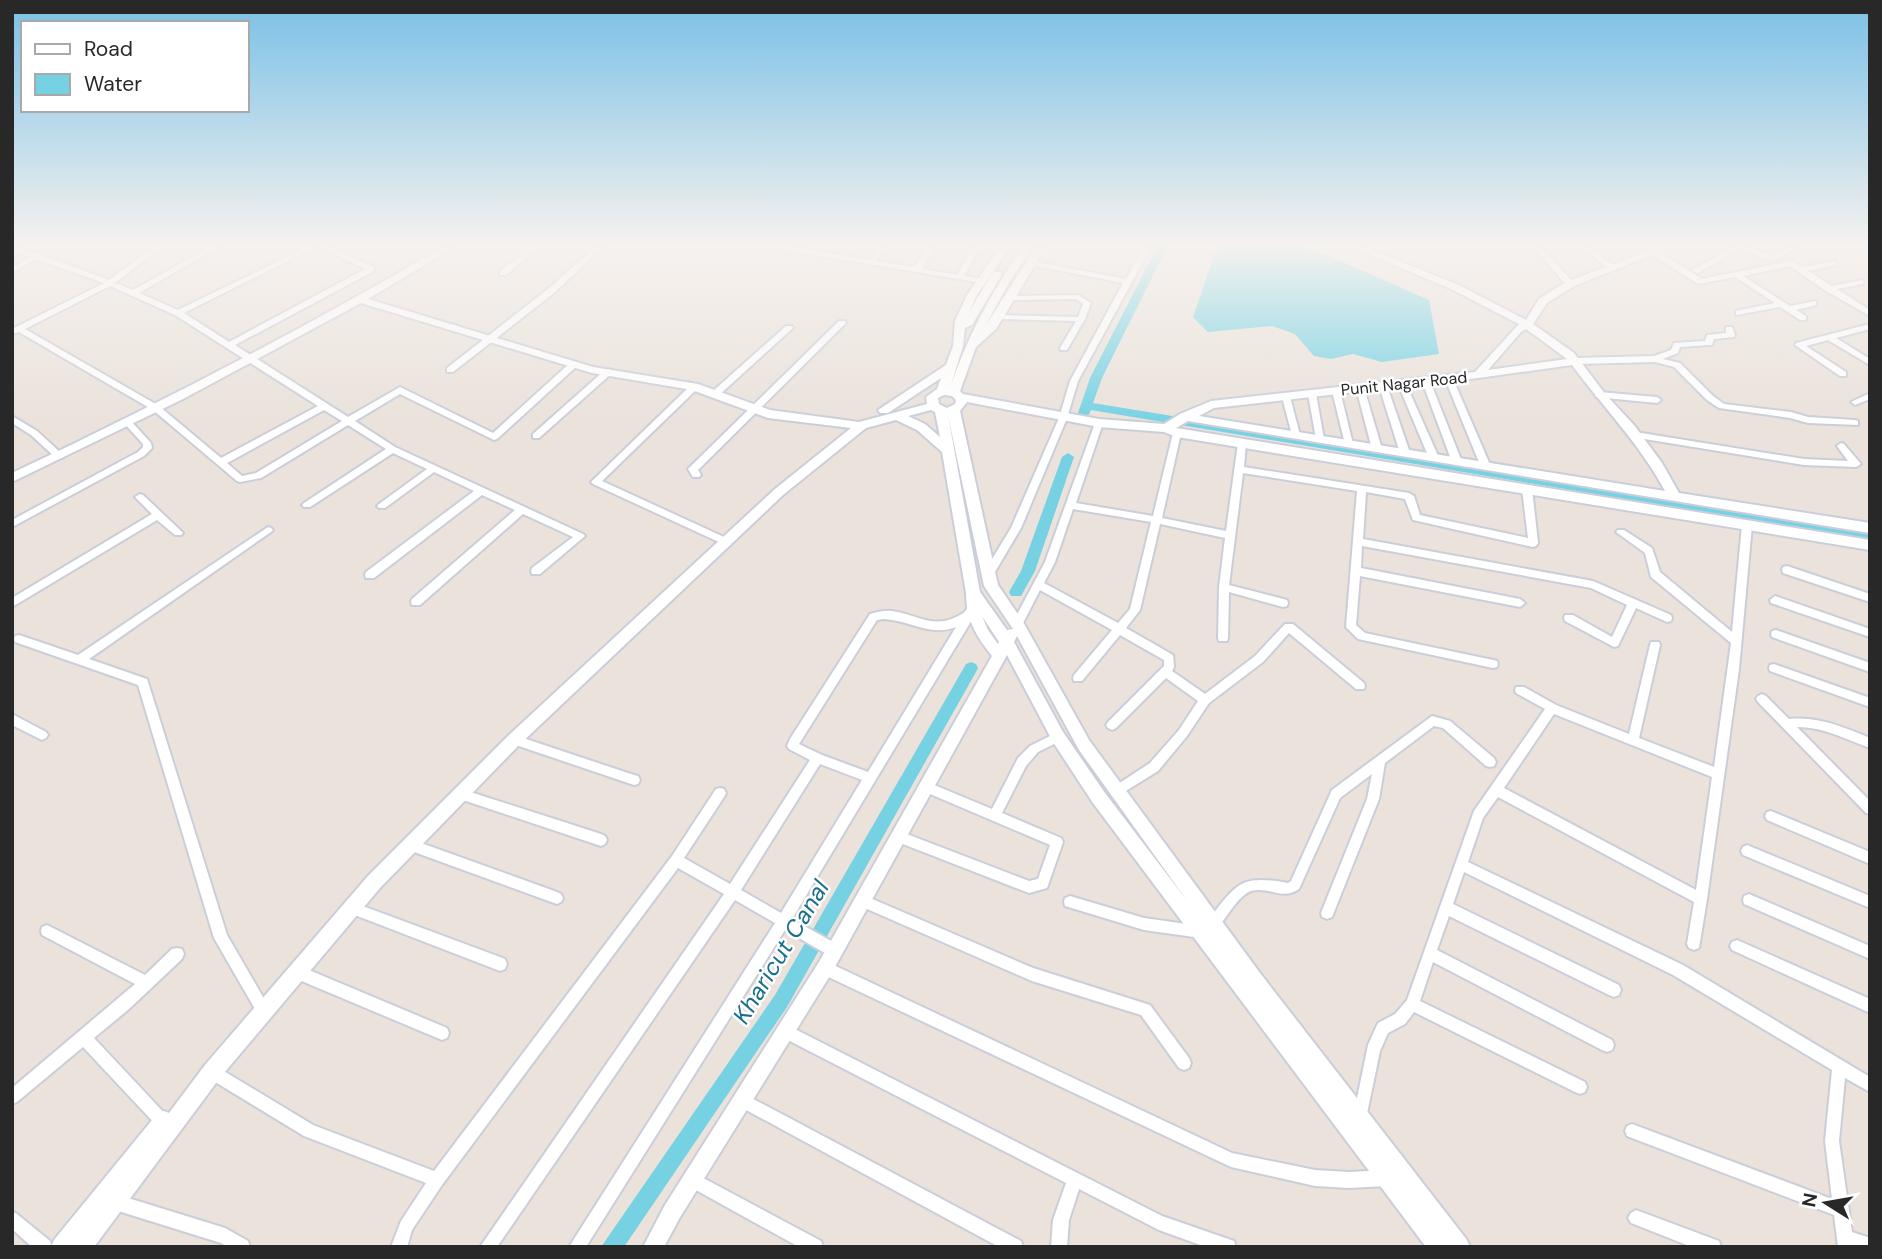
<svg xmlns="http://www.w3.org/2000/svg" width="1882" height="1259" font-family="'DM Sans',sans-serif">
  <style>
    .water { fill: #76d2e3 }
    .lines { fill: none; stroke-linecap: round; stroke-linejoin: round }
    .canal { fill: #76d2e3; fill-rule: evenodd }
    .street-casing { stroke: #caced9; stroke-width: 4 }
    .secondary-casing { stroke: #caced9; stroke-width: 4 }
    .street { fill: #fff; fill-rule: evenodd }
    .secondary { fill: #fff; fill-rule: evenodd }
    .labels { text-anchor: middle; stroke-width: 5; stroke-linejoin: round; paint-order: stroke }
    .far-street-label { font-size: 16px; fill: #282828; stroke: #fff }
    .near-water-label { font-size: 24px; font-style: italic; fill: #18718c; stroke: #fff }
  </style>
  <rect width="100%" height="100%" fill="#eae2db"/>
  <!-- water -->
  <path class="water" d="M1217 247H1308L1429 300 1439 354 1382 362 1353 354 1331 359 1314 356 1295 334 1272 326 1208 332 1193 317Z"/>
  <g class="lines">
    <!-- canal -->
    <g class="canal">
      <path d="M1157 247H1167L1102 378 1093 403 1870 530V540L1091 410 1088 416H1080L1078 413 1090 378Z"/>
      <path d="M1068 453 1074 457 1035 571 1021 596H1011L1009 592 1021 571 1062 457Z"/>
      <path d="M971 662 976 664 978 668 976 672 787 1007 624 1247H601L775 995 966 664Z"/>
    </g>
    <!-- street casing -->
    <g class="street-casing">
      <g id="street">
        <path d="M12 247 39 254 109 280 154 247H162L115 283 133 290 210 247H219L139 293 178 310 307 247H316L184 313 229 342 365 269 319 247H328L374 267V271L235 345 348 417 400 387 493 433 571 362H577V366L497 439 494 440 400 394 355 421 395 447 583 534 585 536 540 574H532L531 571 532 568 573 537 523 514 420 605H412L411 602 412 599 515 510 482 495 374 578H366L365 575 366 572 474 491 434 472 385 508H379L377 506 379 504 427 469 393 453 310 507H304L302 505 304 503 386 449 348 425 261 478 240 482 237 481 153 410 19 332 12 334V329L104 283 36 259 12 273V268L30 257 12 251ZM110 286 175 315 318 406 221 458 159 406 25 329ZM324 410 342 421 256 473 242 476 227 463Z"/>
        <path d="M532 247H540L506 275H500V271Z"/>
        <path d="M595 247H603L554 293 453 372H447V368L548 289Z"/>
        <path d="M775 247H791L870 260 878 247H886L876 261 915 267 926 247H934L922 269 957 275 972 247H980L964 276 982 279 986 281 982 283 779 249Z"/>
        <path d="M1143 247H1151L1078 381 1067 418 1021 528 992 577H984L983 574 1011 528 1059 418 1070 381 1123 283 1031 265 1027 263 1031 261 1126 279Z"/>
        <path d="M1533 247H1541L1573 282V286H1567Z"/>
        <path d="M1582 247H1590L1617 268 1610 270Z"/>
        <path d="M1733 247H1748L1772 256 1789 247H1798L1773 261 1740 249 1698 273 1691 271Z"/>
        <path d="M1864 247H1870V249H1865Z"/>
        <path d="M1651 250H1657L1702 279 1791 261 1803 267 1835 261V265L1808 271 1832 286 1863 280V284L1837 289 1870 310V316L1826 291 1790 266 1743 276 1790 306 1816 301V305L1796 310 1806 316V320H1800L1780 307 1736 315V311L1775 303 1735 277 1698 284 1651 254Z"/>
        <path d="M1078 295 1091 303 1085 319 1067 350H1061L1060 348 1076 321 998 319 994 317 998 315 1078 317 1083 304 1076 299 1008 300 1004 298 1008 296Z"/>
        <path d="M839 321H845L846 323 698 470 701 475 699 477H693L688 469 690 467Z"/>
        <path d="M1870 324V329L1836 338 1870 359V365L1828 340 1806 346 1846 372V376H1840L1795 345 1796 343Z"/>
        <path d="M786 326H792L793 328 718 396H712V392Z"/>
        <path d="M1726 327H1732L1735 335 1734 337 1714 339 1712 345H1709L1680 347 1678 353 1663 359 1680 363 1713 396 1724 404 1791 412 1808 417 1855 420 1858 421V425L1808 423 1790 418 1719 408 1707 400 1674 367 1655 362 1575 364 1571 361 1575 358 1654 356 1671 350 1674 343 1705 341 1707 335 1726 333Z"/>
        <path d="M608 369 611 370V374L539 438H533V434L605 370Z"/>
        <path d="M1449 376 1453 379 1491 467 1489 469H1483L1481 467 1445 379Z"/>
        <path d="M1426 378 1430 381 1462 462 1460 464 1457 465 1452 462 1422 381Z"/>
        <path d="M1402 381 1406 384 1439 458 1437 460 1434 461 1429 458 1398 384Z"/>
        <path d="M1383 383 1387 386 1410 453 1408 455H1402L1400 453 1379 386Z"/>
        <path d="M694 384 697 385V389L602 481 724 537 726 539 724 541 721 543 593 484 591 482 691 385Z"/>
        <path d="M1360 385 1364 388 1382 449 1380 451 1377 452 1372 449 1356 388Z"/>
        <path d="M1336 388 1340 391 1353 444 1349 447 1345 444 1332 391Z"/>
        <path d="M1312 391 1316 394 1324 439 1320 442 1316 439 1308 394Z"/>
        <path d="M1599 392 1657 397 1661 400 1657 403 1596 397 1595 395Z"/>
        <path d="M1870 393V399L1855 405 1851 402Z"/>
        <path d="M1286 394 1290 397 1300 435 1296 438 1292 435 1282 397Z"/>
        <path d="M12 416 37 431 62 454 64 456 62 458H56L31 435 12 423Z"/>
        <path d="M127 419 130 420 151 443 152 448 144 456 12 527V520L138 452 143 447V444L123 422Z"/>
        <path d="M1099 420 1103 423 1076 503 1153 516 1173 433 1177 430 1181 433 1162 518 1226 531 1238 443 1242 440 1246 443 1244 467 1409 493 1414 496 1420 515 1528 538 1522 489 1527 486 1532 489 1538 543 1536 546 1533 547 1413 520 1405 499 1366 492 1363 539 1593 581 1671 615 1672 618 1671 621 1667 622 1636 608 1618 646 1614 647 1565 621 1564 618 1565 615H1573L1612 637 1627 605 1591 588 1362 546 1361 568 1520 599 1525 603 1520 607 1360 576 1356 625 1365 633 1493 660 1497 661 1498 664 1497 667 1493 668 1358 639 1346 627 1357 491 1243 473 1229 585 1287 600 1288 603 1287 606 1283 607 1229 592 1228 638 1227 641H1219L1218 638 1219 587 1225 538 1160 524 1140 610 1126 628 1173 655 1174 667 1172 671 1205 694 1255 656 1285 624H1293L1364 683 1365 686 1364 689H1356L1289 633 1263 662 1209 703 1187 736 1158 771 1116 797 1112 796 1110 792 1112 788 1150 763 1179 730 1198 701 1166 678 1116 728 1112 730 1108 728 1106 725 1108 722 1164 666V660L1120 635 1082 681H1074L1073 678 1074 675 1112 630 1040 590 1021 627H1013L1012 624 1045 562 1095 423ZM1073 509 1151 522 1130 609 1118 623 1044 583 1055 562Z"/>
        <path d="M1635 432 1804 459 1848 461 1837 446 1841 443 1844 444 1861 464 1856 467 1804 465 1632 437 1631 435Z"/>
        <path d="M140 494 143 495 181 531 183 533 181 535H175L157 520 12 607V598L152 514 135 497Z"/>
        <path d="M1747 522 1752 525 1739 669 1707 899 1699 948 1694 950 1689 948 1687 944 1694 902 1498 797 1483 818 1468 862 1683 965 1870 1077V1092L1845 1078 1839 1141 1852 1232 1870 1238V1247H1838L1834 1215 1632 1138 1627 1136 1625 1131 1627 1126 1632 1124 1832 1199 1825 1141 1832 1070 1673 975 1464 872 1453 904 1619 985 1621 990 1619 995 1614 997 1609 995 1449 916 1437 950 1612 1040 1614 1045 1612 1050 1607 1052 1602 1050 1433 962 1420 1001 1585 1082 1587 1087 1585 1092 1580 1094 1575 1092 1414 1012 1405 1024 1388 1033 1380 1051 1365 1123 1360 1125 1355 1123 1353 1118 1368 1045 1378 1023 1395 1014 1407 1000 1474 811 1545 709 1516 693 1515 690 1516 687H1524L1556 705 1629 734 1650 645 1651 642H1659L1660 645 1639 738 1714 767 1731 643 1651 577 1645 553 1616 532 1618 530H1624L1652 548 1660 572 1732 632 1742 525ZM1554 714 1712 777 1696 890 1504 788Z"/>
        <path d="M268 527 271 528 273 530 271 532 89 659 147 679 148 682 227 935 267 1004 265 1009 260 1011 255 1009 214 938 138 685 15 642 14 639 15 636 19 635 78 655Z"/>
        <path d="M1787 566 1870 594V602L1783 573 1782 570 1783 567Z"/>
        <path d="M1775 596 1870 629V637L1771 603 1770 600Z"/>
        <path d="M972 606 976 607 977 610 976 613 792 919 840 946 842 951 840 956 835 957 830 956 785 930 586 1247H569L775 923 735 900 497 1247H480L724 894 678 868 442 1185 412 1230 407 1247H391L401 1221 426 1183 304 1136 207 1077 205 1072 207 1067 212 1065 217 1067 313 1125 434 1171 672 856 716 789 720 788 724 789 726 793 724 797 684 858 730 884 810 760 789 749 787 746 790 739 870 614C878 612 885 610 892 611 915 614 933 629 956 617 962 614 965 613 968 607ZM883 619C909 620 930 637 956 627L868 772 822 755 799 744 877 620ZM820 764 862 780 781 913 741 890Z"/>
        <path d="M1776 630 1870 663V672L1772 637 1771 634 1772 631Z"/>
        <path d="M1774 664 1870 698V707L1770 671 1769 668 1770 665Z"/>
        <path d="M1762 694 1766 696 1789 719C1818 716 1843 727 1870 738V748C1845 739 1824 727 1797 727L1870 801V814L1866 813 1758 702 1756 699 1758 696Z"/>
        <path d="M12 714 46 732 48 735 46 738 42 740 12 725Z"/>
        <path d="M1432 716 1450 721 1494 758 1496 762 1494 766 1490 767 1486 766 1443 728 1434 726 1385 763 1379 799 1332 917 1327 919 1322 917 1321 913 1367 799 1372 774 1340 798 1299 889C1282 901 1269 886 1251 891 1239 895 1225 919 1218 928L1213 930 1208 928 1207 924 1208 920C1237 884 1239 874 1288 883L1291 881 1332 790Z"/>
        <path d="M1058 732 1062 734 1064 737 1062 740 1038 752 1026 766 1002 813 1061 838 1063 842 1047 888 1029 893 895 841 893 837 895 833 899 831 1029 881 1038 879 1050 845 923 791 921 787 923 783 927 782 992 809 1018 758 1030 746Z"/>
        <path d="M514 735 634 775 638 776 640 780 638 784 634 785 510 743 508 740 510 737Z"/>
        <path d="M461 789 601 834 605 836 607 840 605 844 601 846 457 798 455 794 457 790Z"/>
        <path d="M1771 811 1870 852V864L1767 820 1765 816 1767 812Z"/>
        <path d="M410 839 557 892 561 894 563 898 561 902 557 904 406 849 404 845 406 841Z"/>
        <path d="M1747 845 1870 896V908L1743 855 1741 851 1743 847Z"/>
        <path d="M1749 894 1870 946V959L1744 904 1743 900 1744 896Z"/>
        <path d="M863 895 1033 968 1150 1005 1189 1058 1191 1063 1189 1068 1184 1070 1179 1068 1141 1015 1032 981 858 905 857 901 858 897Z"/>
        <path d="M1070 896 1144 918 1201 926 1206 928 1207 932 1206 936 1201 938 1144 930 1065 906 1064 902 1065 898Z"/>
        <path d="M352 902 500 957 505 959 507 964 505 969 500 971 347 912 346 908 347 904Z"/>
        <path d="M47 925 145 975 172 949 177 948 182 949 184 954 182 959 129 1009 94 1038 168 1117 170 1122 168 1127 163 1129 158 1127 83 1047 17 1102 12 1104V1088L135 984 42 935 41 931 42 927Z"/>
        <path d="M1737 940 1870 999V1013L1732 950 1730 946 1732 942Z"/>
        <path d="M825 961 1232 1153 1315 1170 1349 1172 1387 1170 1392 1173 1395 1178 1392 1183 1387 1186 1349 1188 1315 1186 1231 1167 820 973 818 968 820 963Z"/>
        <path d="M297 965 447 1028 449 1033 447 1038 442 1040 292 977 290 972 292 967Z"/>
        <path d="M785 1024 1162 1216 1234 1241 1236 1247H1206L1159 1230 1079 1189 1069 1220 1067 1247H1051L1053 1220 1066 1183 780 1036 778 1031 780 1026Z"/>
        <path d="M742 1093 1021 1241 1023 1247H999L737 1105 735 1100 737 1095Z"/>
        <path d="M692 1172 821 1241 823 1247H799L687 1185 684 1180 687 1175Z"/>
        <path d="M115 1194 225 1228 248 1241 250 1247H228L221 1243 115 1210 110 1207 107 1202 110 1197Z"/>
        <path d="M1636 1210 1719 1241 1721 1247H1692L1631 1223 1628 1218 1631 1213Z"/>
        <path d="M12 1211 17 1214 50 1241 52 1247H32L12 1229Z"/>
      </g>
    </g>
    <!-- secondary casing -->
    <g class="secondary-casing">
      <path id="secondary" d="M443 247H455L368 299 593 367 698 384 770 410 859 422 927 404 926 397 937 389 941 378 888 413H880L878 410 946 365 953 346 955 321 967 295 1000 247H1010L977 295 969 312 993 272H1001L1002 274 972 325 965 328 963 346 950 388C967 337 992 291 1023 247H1033L1010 281 984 328 1036 247H1046L996 329 976 347 960 391 963 394 1099 419 1164 424 1180 414 1211 401 1475 372 1519 324 1451 289 1351 247H1364L1459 285 1526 320 1539 299 1566 282 1659 247H1672L1574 286 1547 303 1533 324 1574 353 1606 395 1634 425 1662 463 1679 493 1870 523V533L1188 421 1176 428 1870 540V550L1177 437 1164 432 1099 427 967 402 960 411 998 585 1022 620 1089 740 1260 973 1467 1240 1470 1247H1426L1093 803 1053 742 1007 655 831 974 679 1219 664 1247H643L665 1205 819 962 992 656C976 636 966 619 966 593L942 452 917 430 896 420 866 428 783 495 519 745 380 888 219 1079 94 1247H51L54 1240 157 1114 164 1111 169 1113 205 1065 368 876 509 735 775 489 851 428 768 418 692 390 592 373 361 303 183 399 12 482V473C159 404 303 329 443 247ZM1526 329 1567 359 1488 370 1521 332ZM1572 365C1603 407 1640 444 1665 491L1199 416 1214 408 1478 378ZM944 395 952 396 956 400 955 404 947 408 939 404 938 398ZM931 410 935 412 940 437 925 424 908 416ZM948 415 984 586 1013 629 1007 630 980 592ZM982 616 999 642 998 644 988 630ZM1017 636 1079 750 1188 902 1105 793 1063 732 1014 642Z"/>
    </g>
    <!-- street -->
    <use href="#street" class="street"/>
    <!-- secondary -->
    <use href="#secondary" class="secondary"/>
  </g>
  <!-- sky -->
  <linearGradient id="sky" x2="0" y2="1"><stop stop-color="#7ac0e6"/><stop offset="0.58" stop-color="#f6f2ef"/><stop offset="1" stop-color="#f6f2ef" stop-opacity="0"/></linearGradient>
  <rect width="1882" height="423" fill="url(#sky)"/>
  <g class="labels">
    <!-- far-street labels -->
    <g class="far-street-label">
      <text transform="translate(1404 383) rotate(-6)" y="6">Punit Nagar Road</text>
    </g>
    <!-- near-water labels -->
    <g class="near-water-label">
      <text transform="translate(781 952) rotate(-59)" y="8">Kharicut Canal</text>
    </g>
  </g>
  <!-- border -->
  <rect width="1882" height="1259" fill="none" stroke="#282828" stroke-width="28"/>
  <!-- legend -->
  <rect x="21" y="21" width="228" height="91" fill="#ffffff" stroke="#a9a9a9" stroke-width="2"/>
  <rect x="35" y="44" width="35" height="10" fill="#ffffff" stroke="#a9a9a9" stroke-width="2"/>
  <text x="84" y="56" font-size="21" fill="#282828">Road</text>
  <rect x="35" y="74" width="35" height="21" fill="#76d2e3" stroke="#a9a9a9" stroke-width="2"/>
  <text x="84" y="91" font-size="21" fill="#282828">Water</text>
  <!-- north arrow -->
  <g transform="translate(1826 1203) rotate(281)" stroke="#ffffff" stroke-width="5" paint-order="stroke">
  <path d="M0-5L12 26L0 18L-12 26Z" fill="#282828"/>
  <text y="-10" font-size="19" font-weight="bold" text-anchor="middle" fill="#282828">N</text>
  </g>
</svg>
